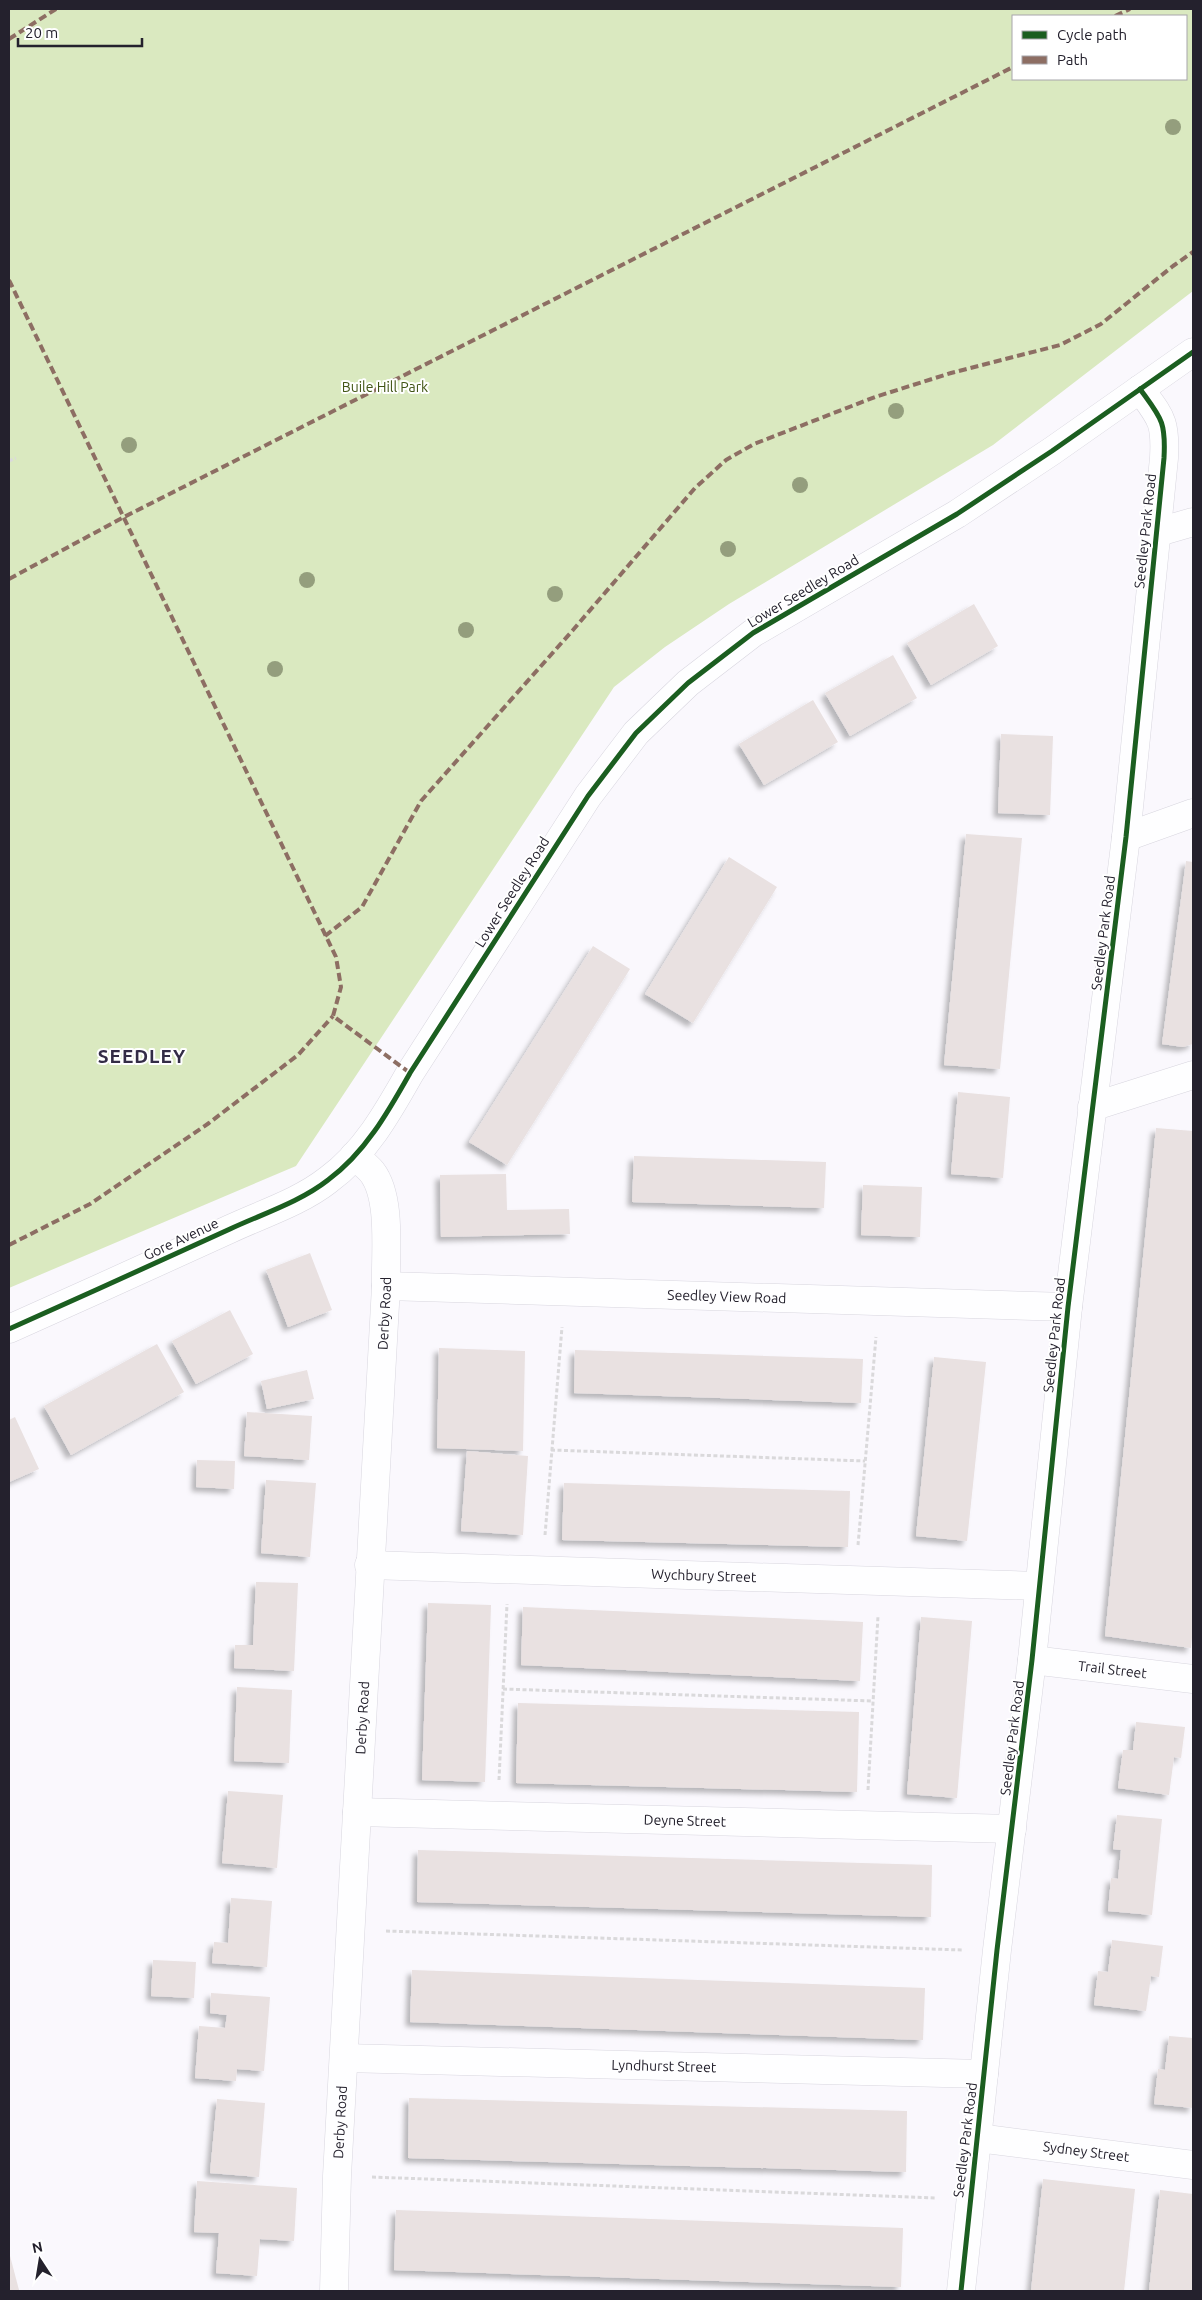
<svg xmlns="http://www.w3.org/2000/svg" width="1202" height="2300" font-family="Ubuntu,sans-serif">
  <style>
    .green { fill: #dae9c0; fill-rule: evenodd }
    .building { fill: #e9e1e1; filter: url(#shadow) }
    .lines { fill: none; stroke-linecap: round; stroke-linejoin: round }
    .minor-casing { stroke: #d8d6df; stroke-width: 29 }
    .path { stroke: #dad9db; stroke-width: 3; stroke-dasharray: 4 2.5; stroke-linecap: butt }
    .minor { stroke: #fefeff; stroke-width: 28 }
    .quiet { stroke: #8d6e63; stroke-width: 4; stroke-dasharray: 8 4; stroke-linecap: butt }
    .cycleway-casing { stroke: #fff; stroke-width: 8 }
    .cycleway { stroke: #1b5e20; stroke-width: 5 }
    .tree { fill: #949e7d }
    .labels { text-anchor: middle; stroke-width: 4; stroke-linejoin: round; paint-order: stroke }
    .park-label { font-size: 14px; fill: #415515; stroke: #fff }
    .street-label { font-size: 14px; fill: #24212d; stroke: #fff }
    .district-label { font-size: 19px; font-weight: bold; letter-spacing: 1px; fill: #332c46; stroke: #fff }
  </style>
  <defs>
    <filter id="shadow"><feDropShadow dx="-4.5" dy="4.5" stdDeviation="2.5" flood-color="#0004"/></filter>
  </defs>
  <rect width="100%" height="100%" fill="#faf8fd"/>
  <!-- green -->
  <path class="green" d="M9 9H1193V291L993 445 729 604 665 647 614 687 296 1166 9 1288ZM1013 16H1186V79H1013Z"/>
  <!-- building -->
  <g class="building">
    <path d="M974 604 998 646 931 685 907 643Z"/>
    <path d="M893 655 917 698 850 736 825 693Z"/>
    <path d="M813 700 838 742 764 785 739 744Z"/>
    <path d="M1001 734 1053 736 1050 815 998 813Z"/>
    <path d="M966 834 1022 838 1000 1069 944 1065Z"/>
    <path d="M729 857 777 887 693 1023 645 994Z"/>
    <path d="M1186 861 1193 862V1044L1183 1047 1162 1044Z"/>
    <path d="M593 946 630 969 507 1165 469 1142Z"/>
    <path d="M958 1092 1010 1097 1003 1178 951 1174Z"/>
    <path d="M1156 1128 1193 1131V1627L1191 1648 1105 1636Z"/>
    <path d="M634 1156 826 1162 824 1208 632 1202Z"/>
    <path d="M506 1174 507 1210 569 1209 570 1234 441 1237 440 1175Z"/>
    <path d="M863 1185 922 1187 920 1237 861 1235Z"/>
    <path d="M310 1253 332 1310 288 1327 266 1270Z"/>
    <path d="M230 1310 253 1354 196 1384 172 1341Z"/>
    <path d="M157 1344 184 1392 71 1455 44 1406Z"/>
    <path d="M439 1348 525 1351 523 1451 437 1448Z"/>
    <path d="M575 1350 863 1359 861 1403 574 1393Z"/>
    <path d="M934 1357 986 1362 967 1541 916 1536Z"/>
    <path d="M307 1370 314 1399 267 1409 261 1381Z"/>
    <path d="M247 1412 312 1416 309 1460 244 1456Z"/>
    <path d="M15 1417 39 1469 9 1482V1420Z"/>
    <path d="M467 1451 528 1456 523 1535 461 1531Z"/>
    <path d="M197 1460 235 1461 234 1489 196 1487Z"/>
    <path d="M266 1480 316 1483 310 1557 261 1553Z"/>
    <path d="M564 1483 850 1491 848 1547 562 1540Z"/>
    <path d="M256 1582 298 1583 294 1671 234 1668 235 1645H253Z"/>
    <path d="M428 1603 491 1605 485 1782 422 1780Z"/>
    <path d="M523 1607 863 1622 860 1681 521 1665Z"/>
    <path d="M921 1617 972 1621 957 1798 907 1794Z"/>
    <path d="M237 1687 292 1690 289 1763 234 1761Z"/>
    <path d="M518 1703 859 1712 857 1792 516 1783Z"/>
    <path d="M1136 1722 1185 1727 1181 1758 1174 1757 1169 1795 1118 1788 1123 1750H1133Z"/>
    <path d="M228 1791 283 1795 277 1868 222 1863Z"/>
    <path d="M1117 1815 1162 1819 1152 1915 1108 1911 1111 1878 1118 1879 1121 1850 1113 1849Z"/>
    <path d="M418 1850 932 1865 931 1917 417 1902Z"/>
    <path d="M231 1898 272 1901 267 1967 212 1963 214 1942 228 1943Z"/>
    <path d="M1112 1940 1163 1946 1159 1977 1151 1976 1146 2011 1094 2005 1098 1971 1108 1972Z"/>
    <path d="M153 1960 196 1962 194 1998 151 1996Z"/>
    <path d="M412 1970 925 1988 923 2040 410 2022Z"/>
    <path d="M211 1993 270 1997 264 2071 237 2069 236 2081 195 2078 199 2026 225 2028 227 2015 210 2013Z"/>
    <path d="M1169 2036 1193 2038V2108L1154 2104 1158 2069 1165 2070Z"/>
    <path d="M409 2098 907 2111 906 2172 408 2158Z"/>
    <path d="M217 2099 265 2103 259 2177 210 2173Z"/>
    <path d="M1043 2179 1135 2189 1124 2291H1031Z"/>
    <path d="M197 2181 297 2188 294 2241 260 2239 257 2276 216 2273 219 2233 194 2232Z"/>
    <path d="M1160 2190 1193 2194V2291H1149Z"/>
    <path d="M396 2210 903 2228 901 2287 394 2270Z"/>
    <path d="M9 2252 19 2290 14 2291H9Z"/>
  </g>
  <g class="lines">
    <!-- minor casing -->
    <g class="minor-casing">
      <g id="minor">
        <path d="M1155 533 1193 522"/>
        <path d="M1126 837 1193 813"/>
        <path d="M1092 1107 1193 1075"/>
        <path id="s1" d="M386 1286 1068 1307"/>
        <path d="M9 1329C83 1296 156 1263 230 1229 262 1214 300 1202 328 1180 365 1153 388 1112 410 1073L588 796 636 733 688 683 753 633 957 514 1052 451 1193 352"/>
        <path id="s2" d="M369 1565 1038 1586"/>
        <path id="s3" d="M1032 1660 1193 1679"/>
        <path id="s4" d="M357 1812 1012 1829"/>
        <path id="s5" d="M344 2058 984 2074"/>
        <path id="s6" d="M978 2138 1193 2165"/>
        <path id="s7" d="M334 2291 337 2176 386 1286C385 1254 392 1198 372 1172 367 1166 360 1161 354 1156"/>
        <path d="M961 2291 997 1950 1032 1660 1068 1307 1126 837 1164 458C1166 421 1161 418 1140 389"/>
      </g>
    </g>
    <!-- path -->
    <g class="path">
      <path d="M9 461 16 458"/>
      <path d="M551 1450 865 1461"/>
      <path d="M545 1535 562 1327"/>
      <path d="M858 1545 876 1337"/>
      <path d="M503 1689 873 1701"/>
      <path d="M499 1780 507 1604"/>
      <path d="M868 1790 878 1616"/>
      <path d="M386 1931 962 1950"/>
      <path d="M372 2177 936 2198"/>
    </g>
    <!-- minor -->
    <use href="#minor" class="minor"/>
    <!-- quiet -->
    <g class="quiet">
      <path d="M1115 16 1130 9"/>
      <path d="M9 39 56 9"/>
      <path d="M9 280 336 957 341 987 333 1016 410 1073"/>
      <path d="M9 579 124 517 1013 67"/>
      <path d="M325 936 362 907 421 801 573 630 695 488 726 460 754 444 875 397 951 373 1060 345 1101 324 1173 266 1193 252"/>
      <path d="M9 1245 90 1204 209 1123 298 1055 333 1016"/>
    </g>
    <!-- cycleway casing -->
    <g class="cycleway-casing">
      <g id="cycleway">
        <path d="M9 1329C83 1296 156 1263 230 1229 262 1214 300 1202 328 1180 365 1153 388 1112 410 1073L588 796 636 733 688 683 753 633 957 514 1052 451 1193 352"/>
        <path d="M961 2291 997 1950 1032 1660 1068 1307 1126 837 1164 458C1166 421 1161 418 1140 389"/>
      </g>
    </g>
    <!-- cycleway -->
    <use href="#cycleway" class="cycleway"/>
  </g>
  <!-- trees -->
  <g class="tree">
    <circle cx="1173" cy="127" r="8"/>
    <circle cx="896" cy="411" r="8"/>
    <circle cx="129" cy="445" r="8"/>
    <circle cx="800" cy="485" r="8"/>
    <circle cx="728" cy="549" r="8"/>
    <circle cx="307" cy="580" r="8"/>
    <circle cx="555" cy="594" r="8"/>
    <circle cx="466" cy="630" r="8"/>
    <circle cx="275" cy="669" r="8"/>
  </g>
  <g class="labels">
    <!-- park labels -->
    <g class="park-label">
      <text x="385" y="392">Buile Hill Park</text>
    </g>
    <!-- street labels -->
    <g class="street-label">
      <text transform="translate(1145 531) rotate(-84)" y="5">Seedley Park Road</text>
      <text transform="translate(803 591) rotate(-31)" y="5">Lower Seedley Road</text>
      <text transform="translate(512 892) rotate(-58)" y="5">Lower Seedley Road</text>
      <text transform="translate(1103 933) rotate(-83)" y="5">Seedley Park Road</text>
      <text transform="translate(181 1239) rotate(-25)" y="5">Gore Avenue</text>
      <text dy="5" stroke="none"><textPath href="#s1" startOffset="341">Seedley View Road</textPath></text>
      <text dy="5" stroke="none"><textPath href="#s7" startOffset="979">Derby Road</textPath></text>
      <text transform="translate(1054 1335) rotate(-84)" y="5">Seedley Park Road</text>
      <text dy="5" stroke="none"><textPath href="#s2" startOffset="335">Wychbury Street</textPath></text>
      <text dy="5" stroke="none"><textPath href="#s3" startOffset="81">Trail Street</textPath></text>
      <text dy="5" stroke="none"><textPath href="#s7" startOffset="574">Derby Road</textPath></text>
      <text transform="translate(1012 1738) rotate(-83)" y="5">Seedley Park Road</text>
      <text dy="5" stroke="none"><textPath href="#s4" startOffset="328">Deyne Street</textPath></text>
      <text dy="5" stroke="none"><textPath href="#s5" startOffset="320">Lyndhurst Street</textPath></text>
      <text dy="5" stroke="none"><textPath href="#s7" startOffset="169">Derby Road</textPath></text>
      <text transform="translate(965 2140) rotate(-83)" y="5">Seedley Park Road</text>
      <text dy="5" stroke="none"><textPath href="#s6" startOffset="109">Sydney Street</textPath></text>
    </g>
    <!-- district labels -->
    <g class="district-label">
      <text x="142" y="1063">SEEDLEY</text>
    </g>
  </g>
  <!-- border -->
  <rect width="1202" height="2300" fill="none" stroke="#24212d" stroke-width="20"/>
  <!-- legend -->
  <rect x="1012" y="15" width="175" height="65" fill="#ffffff" stroke="#a7a6ab"/>
  <rect x="1022" y="31" width="25" height="8" fill="#1b5e20" stroke="#a7a6ab"/>
  <text x="1057" y="40" font-size="15" fill="#24212d">Cycle path</text>
  <rect x="1022" y="56" width="25" height="8" fill="#8d6e63" stroke="#a7a6ab"/>
  <text x="1057" y="65" font-size="15" fill="#24212d">Path</text>
  <!-- north arrow -->
  <g transform="translate(40 2260) rotate(348)" stroke="#ffffff" stroke-width="4" paint-order="stroke">
  <path d="M0-4L9 19L0 12L-9 19Z" fill="#24212d"/>
  <text y="-8" font-size="14" font-weight="bold" text-anchor="middle" fill="#24212d">N</text>
  </g>
  <!-- scale -->
  <path d="M18 38v8h124v-8" fill="none" stroke="#24212d" stroke-width="2.5"/>
  <text x="25" y="38" font-size="15" fill="#24212d" stroke="#ffffff" stroke-width="4" paint-order="stroke">20 m</text>
</svg>
